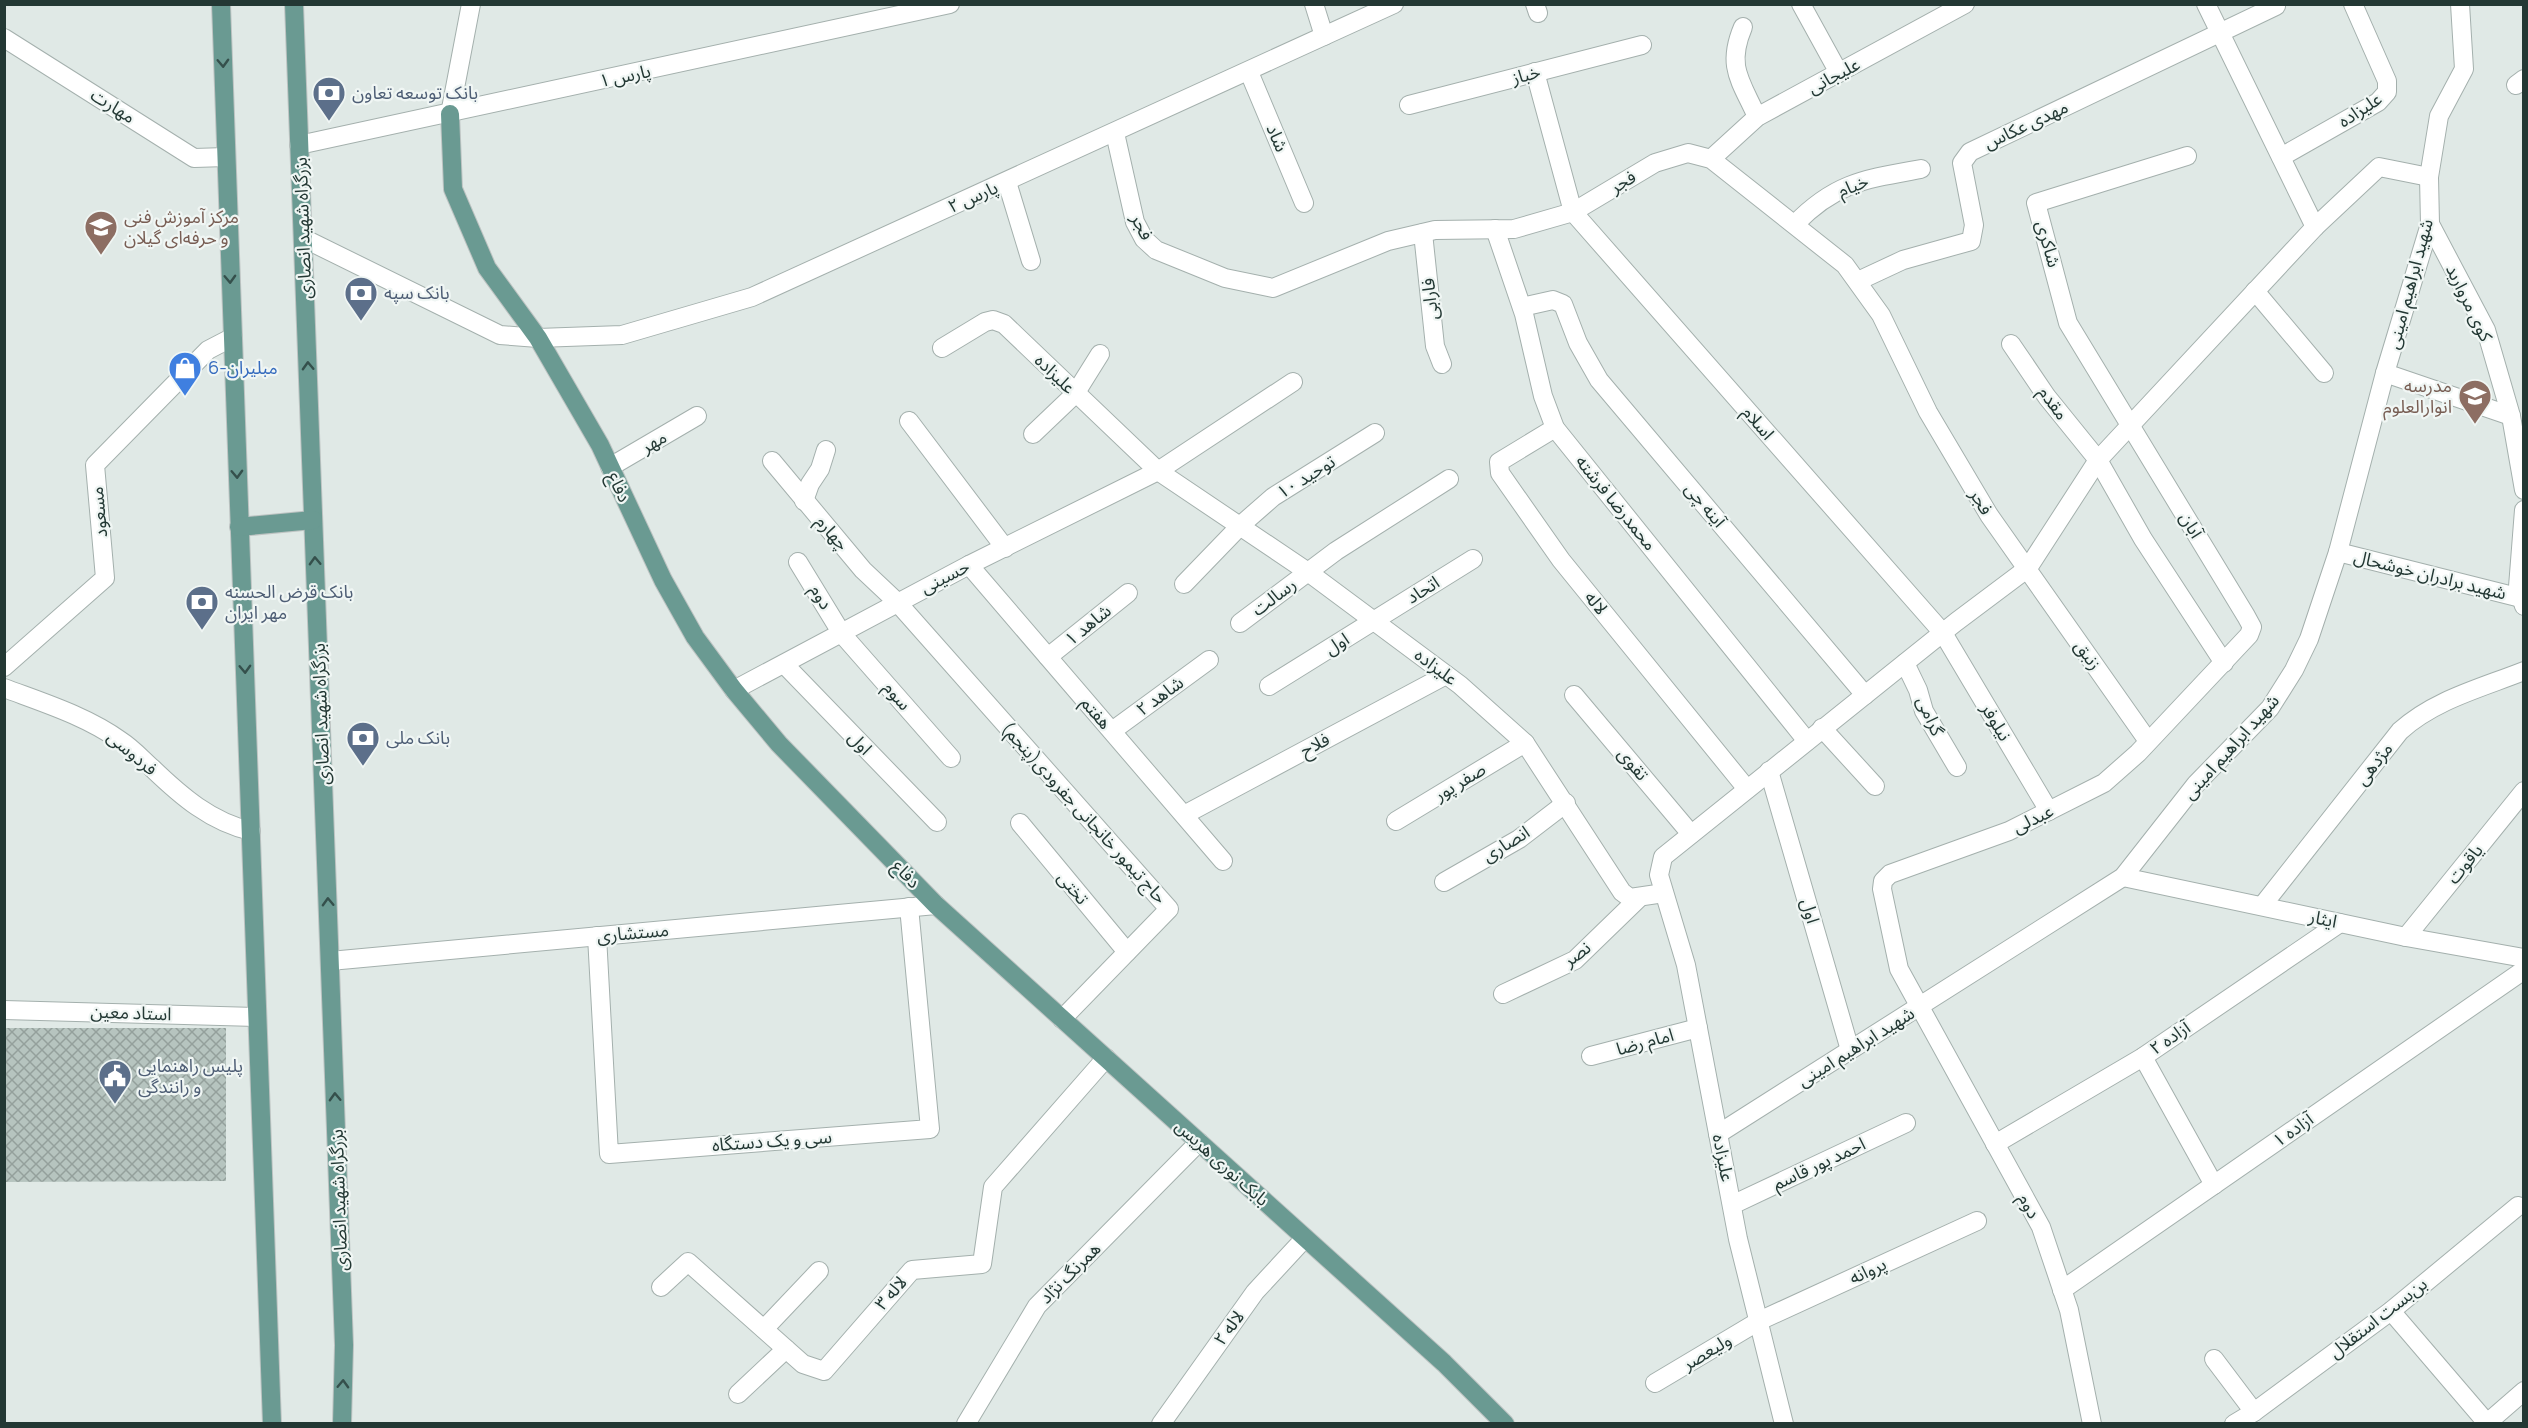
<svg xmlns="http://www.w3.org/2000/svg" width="2528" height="1428" font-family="Manrope,'Noto Sans Arabic',sans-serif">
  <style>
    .building { fill: url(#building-cross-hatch) }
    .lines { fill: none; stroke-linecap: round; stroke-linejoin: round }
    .minor-casing { stroke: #a4b0ad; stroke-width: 20 }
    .major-casing { stroke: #bdc3c2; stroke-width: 20 }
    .minor { stroke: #fff; stroke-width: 18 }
    .major { stroke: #6a9a92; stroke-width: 18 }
    .oneway { stroke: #35504c }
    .labels { text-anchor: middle; stroke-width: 4.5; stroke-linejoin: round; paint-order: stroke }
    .street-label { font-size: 18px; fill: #233834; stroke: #f0f6f4 }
    .service-label { font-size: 18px; fill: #4e5e75; stroke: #f0f6f4; text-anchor: start }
    .education-label { font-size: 18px; fill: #785e54; stroke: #f0f6f4; text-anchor: start }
    .shop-label { font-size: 18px; fill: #366cbe; stroke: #f0f6f4; text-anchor: start }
  </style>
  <defs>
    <pattern id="building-cross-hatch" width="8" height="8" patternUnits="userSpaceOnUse" patternTransform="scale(1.5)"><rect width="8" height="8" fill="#b6c4bf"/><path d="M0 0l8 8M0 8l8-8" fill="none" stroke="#94a09c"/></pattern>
  </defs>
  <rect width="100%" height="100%" fill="#e0e9e6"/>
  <!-- building -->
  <path class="building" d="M4 1028H226V1181L4 1182Z"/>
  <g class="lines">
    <!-- minor casing -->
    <g class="minor-casing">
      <g id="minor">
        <path d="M1314 4 1324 36"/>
        <path d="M1535 4 1538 13"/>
        <path d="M1801 4 1839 73"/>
        <path d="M2206 4 2315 227"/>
        <path d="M1743 27C1726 67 1741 81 1757 117"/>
        <path d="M4 38 194 158 226 157"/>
        <path d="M1249 72 1304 203"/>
        <path d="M1535 72 1573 212 1943 633 2049 811"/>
        <path d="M2516 85 2524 79"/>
        <path d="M1409 105 1642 45"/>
        <path d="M450 114 471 4"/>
        <path d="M1115 133 1135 222 1144 239 1156 250 1225 278 1273 288 1388 241 1435 230 1514 229 1573 212 1655 163 1688 153 1711 159 1845 265 1881 315 1928 412 1989 515 2148 741"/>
        <path d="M299 145 950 4"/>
        <path d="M2281 157 2378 102 2387 92V81L2353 4"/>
        <path d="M1711 159 1757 117 1965 4"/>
        <path d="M1007 182 1031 261"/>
        <path d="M1795 224C1836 182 1866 179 1921 169"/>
        <path d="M2430 224 2486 330 2511 416 2524 490"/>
        <path d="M1495 229 1524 314 1543 396 1555 428 1807 741"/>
        <path d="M1423 233 1435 346 1442 364"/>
        <path d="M303 238 500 335 538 338 622 335 752 297 1394 4"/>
        <path d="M1858 281 1903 260 1971 241 1974 225 1962 163 1970 152 2276 6"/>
        <path d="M2255 291 2324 373"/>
        <path d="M1522 307 1553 300 1563 304 1578 343 1599 380 1865 695"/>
        <path d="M2011 344 2047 397 2098 460 2143 539 2224 663"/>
        <path d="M942 348 985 322 993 320 1004 324 1158 471 1308 572 1460 685 1525 743 1622 892 1630 898 1664 893"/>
        <path d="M2385 373 2511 416"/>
        <path d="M909 421 1005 548"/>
        <path d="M1555 428 1499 462 1500 473 1561 560 1747 789"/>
        <path d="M1033 434 1075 394 1100 354"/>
        <path d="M772 461 863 570 897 602 1169 909 1062 1019"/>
        <path d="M610 467 697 416"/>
        <path d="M804 501 810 484 820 469 826 450"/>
        <path d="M2524 510 2518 587 2524 606"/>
        <path d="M2338 552 2521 598"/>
        <path d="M798 562 842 634 951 758"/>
        <path d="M969 565 1223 861"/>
        <path d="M1184 584 1241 525 1273 497 1375 433"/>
        <path d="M1240 623 1336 551 1449 479"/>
        <path d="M1048 657 1128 593"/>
        <path d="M1905 663 1918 690 1924 711 1957 767"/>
        <path d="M784 664 937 822"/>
        <path d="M4 667 105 578 95 465 208 350 233 337"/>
        <path d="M1269 686 1473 559"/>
        <path d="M4 688C44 703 86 716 121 741 132 748 142 759 152 768 181 796 211 822 251 831"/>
        <path d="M734 690 969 565 1158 471 1293 382"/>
        <path d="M1574 695 1691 834"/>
        <path d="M1822 728 1875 786"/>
        <path d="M1112 731 1209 660"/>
        <path d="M1769 771 1850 1050"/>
        <path d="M1184 815 1446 675"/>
        <path d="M1396 821 1525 743"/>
        <path d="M1020 823 1127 952"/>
        <path d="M2123 877 2406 937 2524 958"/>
        <path d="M1444 882 1519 839 1566 803"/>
        <path d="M2262 906 2400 731C2434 700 2481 688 2524 671"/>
        <path d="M597 936 609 1154 930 1129 909 907"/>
        <path d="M2406 937 2524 791"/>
        <path d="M330 961 936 905"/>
        <path d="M1503 994 1575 960 1639 898"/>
        <path d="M4 1010 257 1017"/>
        <path d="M1591 1056 1698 1028"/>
        <path d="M2143 1057 2214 1185"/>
        <path d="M1718 1134 2123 877 2196 784 2270 708 2294 670 2309 639 2338 552 2385 373 2430 224 2429 177 2439 116 2464 69 2460 4"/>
        <path d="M1995 1144 2143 1057 2340 923"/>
        <path d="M1732 1205 1906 1123"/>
        <path d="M661 1287 688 1262 803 1364 824 1371 912 1270 982 1264 993 1187 1106 1058"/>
        <path d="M2062 1290 2524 970"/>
        <path d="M2391 1311 2487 1423"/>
        <path d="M764 1329 819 1271"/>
        <path d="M2214 1359 2254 1412"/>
        <path d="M1655 1383 1759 1321 1977 1221"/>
        <path d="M738 1394 786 1349"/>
        <path d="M966 1424 1037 1306 1199 1142"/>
        <path d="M1161 1424 1255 1292 1305 1238"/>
        <path d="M1784 1424 1738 1239 1686 965 1659 875 1663 857 1956 622 2028 568 2098 460 2315 227 2379 167 2429 177"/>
        <path d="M2092 1424 2069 1310 2041 1227 1899 969 1882 889 1883 881 1890 874 2009 831 2104 783 2138 753 2249 635 2252 627 2246 616 2068 323 2036 203 2187 156"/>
        <path d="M2234 1424 2254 1412 2391 1311 2518 1206"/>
        <path d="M2486 1424 2524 1391"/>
      </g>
    </g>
    <!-- major casing -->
    <g class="major-casing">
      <g id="major">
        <path d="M221 4 272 1424"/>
        <path d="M294 4 344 1345 342 1424"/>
        <path d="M450 114 453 189 487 268 538 338 600 445 663 580 695 637 734 690 779 744 936 905 1444 1363 1505 1424"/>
        <path d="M239 527 313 520"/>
      </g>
    </g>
    <!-- minor -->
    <use href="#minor" class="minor"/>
    <!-- major -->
    <use href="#major" class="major"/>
  </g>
  <!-- one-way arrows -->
  <defs><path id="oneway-chevron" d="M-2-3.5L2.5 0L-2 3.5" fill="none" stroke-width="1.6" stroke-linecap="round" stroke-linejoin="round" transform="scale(1.5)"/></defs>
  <g class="oneway">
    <use href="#oneway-chevron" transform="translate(223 63) rotate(88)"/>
    <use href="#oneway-chevron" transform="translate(230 279) rotate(88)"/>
    <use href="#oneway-chevron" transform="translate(308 366) rotate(-92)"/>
    <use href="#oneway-chevron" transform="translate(237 474) rotate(88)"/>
    <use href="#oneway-chevron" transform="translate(315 561) rotate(-92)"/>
    <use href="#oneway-chevron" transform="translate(245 669) rotate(88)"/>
    <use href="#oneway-chevron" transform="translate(328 902) rotate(-92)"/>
    <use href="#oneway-chevron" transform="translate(335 1097) rotate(-92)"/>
    <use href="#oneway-chevron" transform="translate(343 1384) rotate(-88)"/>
  </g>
  <!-- icons -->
  <defs>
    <g id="bank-pin" transform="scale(1.725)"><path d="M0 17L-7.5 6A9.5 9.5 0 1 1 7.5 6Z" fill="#5c6f8a" stroke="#f0f6f4"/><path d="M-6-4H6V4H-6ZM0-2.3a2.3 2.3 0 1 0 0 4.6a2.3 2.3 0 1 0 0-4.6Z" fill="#fff"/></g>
    <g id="school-pin" transform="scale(1.725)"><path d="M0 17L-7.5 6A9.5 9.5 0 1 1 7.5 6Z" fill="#8d6e63" stroke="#f0f6f4"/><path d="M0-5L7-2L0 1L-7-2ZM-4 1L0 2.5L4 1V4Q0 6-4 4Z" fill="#fff"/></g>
    <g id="shop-pin" transform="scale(1.725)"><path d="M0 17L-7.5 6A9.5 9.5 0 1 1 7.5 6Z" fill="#3f7fe0" stroke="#f0f6f4"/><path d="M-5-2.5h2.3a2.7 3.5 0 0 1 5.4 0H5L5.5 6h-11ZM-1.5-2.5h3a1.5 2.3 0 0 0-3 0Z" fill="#fff"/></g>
    <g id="civic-pin" transform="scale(1.725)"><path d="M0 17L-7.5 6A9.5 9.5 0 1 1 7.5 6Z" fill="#5c6f8a" stroke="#f0f6f4"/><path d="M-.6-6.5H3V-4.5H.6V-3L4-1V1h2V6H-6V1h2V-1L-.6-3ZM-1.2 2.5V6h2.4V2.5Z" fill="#fff"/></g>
  </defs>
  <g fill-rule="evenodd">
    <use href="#bank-pin" x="329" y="93"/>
    <use href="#school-pin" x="101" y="227"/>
    <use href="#bank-pin" x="361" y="293"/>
    <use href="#shop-pin" x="185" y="368"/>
    <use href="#school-pin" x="2475" y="396"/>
    <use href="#bank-pin" x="202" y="602"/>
    <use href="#bank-pin" x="363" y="738"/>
    <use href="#civic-pin" x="115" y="1076"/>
  </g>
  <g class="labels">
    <!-- street labels -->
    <g class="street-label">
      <text transform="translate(1526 75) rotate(-15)" y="6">خباز</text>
      <text transform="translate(625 76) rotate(-12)" y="6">پارس ۱</text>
      <text transform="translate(1834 76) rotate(-28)" y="6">علیجانی</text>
      <text transform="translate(113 106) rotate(32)" y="6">مهارت</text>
      <text transform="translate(2360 110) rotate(-33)" y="6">علیزاده</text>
      <text transform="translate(2026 125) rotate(-25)" y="6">مهدی عکاس</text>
      <text transform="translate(1277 138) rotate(67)" y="6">شاد</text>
      <text transform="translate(1623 182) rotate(-31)" y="6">فجر</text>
      <text transform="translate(1853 186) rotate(-22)" y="6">خیام</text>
      <text transform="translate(973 197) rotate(-24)" y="6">پارس ۲</text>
      <text transform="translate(1142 227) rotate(63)" y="6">فجر</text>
      <text transform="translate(303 228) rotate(-92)" y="6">بزرگراه شهید انصاری</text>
      <text transform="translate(2048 244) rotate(74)" y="6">شاکری</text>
      <text transform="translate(2410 284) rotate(-75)" y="6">شهید ابراهیم امینی</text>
      <text transform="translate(1430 299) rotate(-96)" y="6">فارابی</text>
      <text transform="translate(2469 303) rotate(64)" y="6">کوی مروارید</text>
      <text transform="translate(1055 374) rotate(44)" y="6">علیزاده</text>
      <text transform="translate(2053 403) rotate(53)" y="6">مقدم</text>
      <text transform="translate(1758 423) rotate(49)" y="6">اسلام</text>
      <text transform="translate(654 442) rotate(-30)" y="6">مهر</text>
      <text transform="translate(1306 477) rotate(-32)" y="6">توحید ۱۰</text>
      <text transform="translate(619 487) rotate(65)" y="6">دفاع</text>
      <text transform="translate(1981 502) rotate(59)" y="6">فجر</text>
      <text transform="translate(1616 503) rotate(51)" y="6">محمدرضا فرشته</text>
      <text transform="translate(1705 505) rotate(50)" y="6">آینه چی</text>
      <text transform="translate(99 512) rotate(-95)" y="6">مسعود</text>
      <text transform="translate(2191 525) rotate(59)" y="6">آبان</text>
      <text transform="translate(832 533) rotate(49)" y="6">چهارم</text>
      <text transform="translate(2430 575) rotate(14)" y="6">شهید برادران خوشحال</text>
      <text transform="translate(945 577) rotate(-27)" y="6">حسینی</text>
      <text transform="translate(1423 590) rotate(-32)" y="6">اتحاد</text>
      <text transform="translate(821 597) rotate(59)" y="6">دوم</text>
      <text transform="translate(1274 597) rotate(-37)" y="6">رسالت</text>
      <text transform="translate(1596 603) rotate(51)" y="6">لاله</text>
      <text transform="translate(1088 625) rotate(-39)" y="6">شاهد ۱</text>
      <text transform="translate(1337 644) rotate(-32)" y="6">اول</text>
      <text transform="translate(2088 655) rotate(55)" y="6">زنبق</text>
      <text transform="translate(1436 667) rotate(37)" y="6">علیزاده</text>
      <text transform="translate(897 696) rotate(49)" y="6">سوم</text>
      <text transform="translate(1160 696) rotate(-36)" y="6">شاهد ۲</text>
      <text transform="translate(1096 713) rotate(49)" y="6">هفتم</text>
      <text transform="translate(321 714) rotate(-92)" y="6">بزرگراه شهید انصاری</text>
      <text transform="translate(1930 716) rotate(66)" y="6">گرامی</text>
      <text transform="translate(1996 722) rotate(59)" y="6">نیلوفر</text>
      <text transform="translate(860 743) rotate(46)" y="6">اول</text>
      <text transform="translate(1315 745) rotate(-28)" y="6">فلاح</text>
      <text transform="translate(2231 747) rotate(-48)" y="6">شهید ابراهیم امینی</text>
      <text transform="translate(132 753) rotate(40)" y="6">فردوسی</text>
      <text transform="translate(1633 764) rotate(50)" y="6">تقوی</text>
      <text transform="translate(2374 764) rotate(-52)" y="6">مژدهی</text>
      <text transform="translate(1460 782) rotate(-31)" y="6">صفر پور</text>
      <text transform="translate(1084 813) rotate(48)" y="6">حاج تیمور خانجانی جفرودی(پنجم)</text>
      <text transform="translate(2033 819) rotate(-26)" y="6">عبدلی</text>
      <text transform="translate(1506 844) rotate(-32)" y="6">انصاری</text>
      <text transform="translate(2465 864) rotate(-51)" y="6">یاقوت</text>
      <text transform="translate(906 874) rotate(46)" y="6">دفاع</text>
      <text transform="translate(1073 888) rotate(50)" y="6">تختی</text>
      <text transform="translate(1810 911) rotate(74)" y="6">اول</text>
      <text transform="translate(2323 919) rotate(12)" y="6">ایثار</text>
      <text transform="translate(633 933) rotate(-5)" y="6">مستشاری</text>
      <text transform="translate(1577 954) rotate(-37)" y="6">نصر</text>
      <text transform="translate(131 1013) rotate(2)" y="6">استاد معین</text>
      <text transform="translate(2170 1038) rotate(-34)" y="6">آزاده ۲</text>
      <text transform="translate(1645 1042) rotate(-15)" y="6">امام رضا</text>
      <text transform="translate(1856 1047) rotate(-32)" y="6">شهید ابراهیم امینی</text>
      <text transform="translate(2293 1130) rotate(-35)" y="6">آزاده ۱</text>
      <text transform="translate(772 1141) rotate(-4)" y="6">سی و یک دستگاه</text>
      <text transform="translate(1723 1158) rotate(79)" y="6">علیزاده</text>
      <text transform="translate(1222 1163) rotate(42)" y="6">بابک نوری هریس</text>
      <text transform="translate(1819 1164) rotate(-25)" y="6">احمد پور قاسم</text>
      <text transform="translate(339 1200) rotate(-92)" y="6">بزرگراه شهید انصاری</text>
      <text transform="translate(2029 1206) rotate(61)" y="6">دوم</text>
      <text transform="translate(1868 1271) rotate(-25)" y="6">پروانه</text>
      <text transform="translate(1070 1273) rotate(-45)" y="6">همرنگ نژاد</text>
      <text transform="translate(891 1293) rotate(-49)" y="6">لاله ۳</text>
      <text transform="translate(2378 1318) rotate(-38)" y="6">بن‌بست استقلال</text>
      <text transform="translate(1229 1328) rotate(-54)" y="6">لاله ۲</text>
      <text transform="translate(1707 1352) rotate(-31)" y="6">ولیعصر</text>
    </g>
    <!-- service labels -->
    <g class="service-label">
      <text x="352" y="99">بانک توسعه تعاون</text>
      <text x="384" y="299">بانک سپه</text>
      <text x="225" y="598">بانک قرض الحسنه<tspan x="225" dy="21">مهر ایران</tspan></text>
      <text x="386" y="744">بانک ملی</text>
      <text x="138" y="1072">پلیس راهنمایی<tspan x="138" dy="21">و رانندگی</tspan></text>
    </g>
    <!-- education labels -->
    <g class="education-label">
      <text x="124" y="223">مرکز آموزش فنی<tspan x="124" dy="21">و حرفه‌ای گیلان</tspan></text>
      <text x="2452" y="392" text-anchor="end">مدرسه<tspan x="2452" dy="21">انوارالعلوم</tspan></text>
    </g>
    <!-- shop labels -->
    <g class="shop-label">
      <text x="208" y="374">مبلیران-6</text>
    </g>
  </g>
  <!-- border -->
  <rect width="2528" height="1428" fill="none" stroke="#233834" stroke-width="12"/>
</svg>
